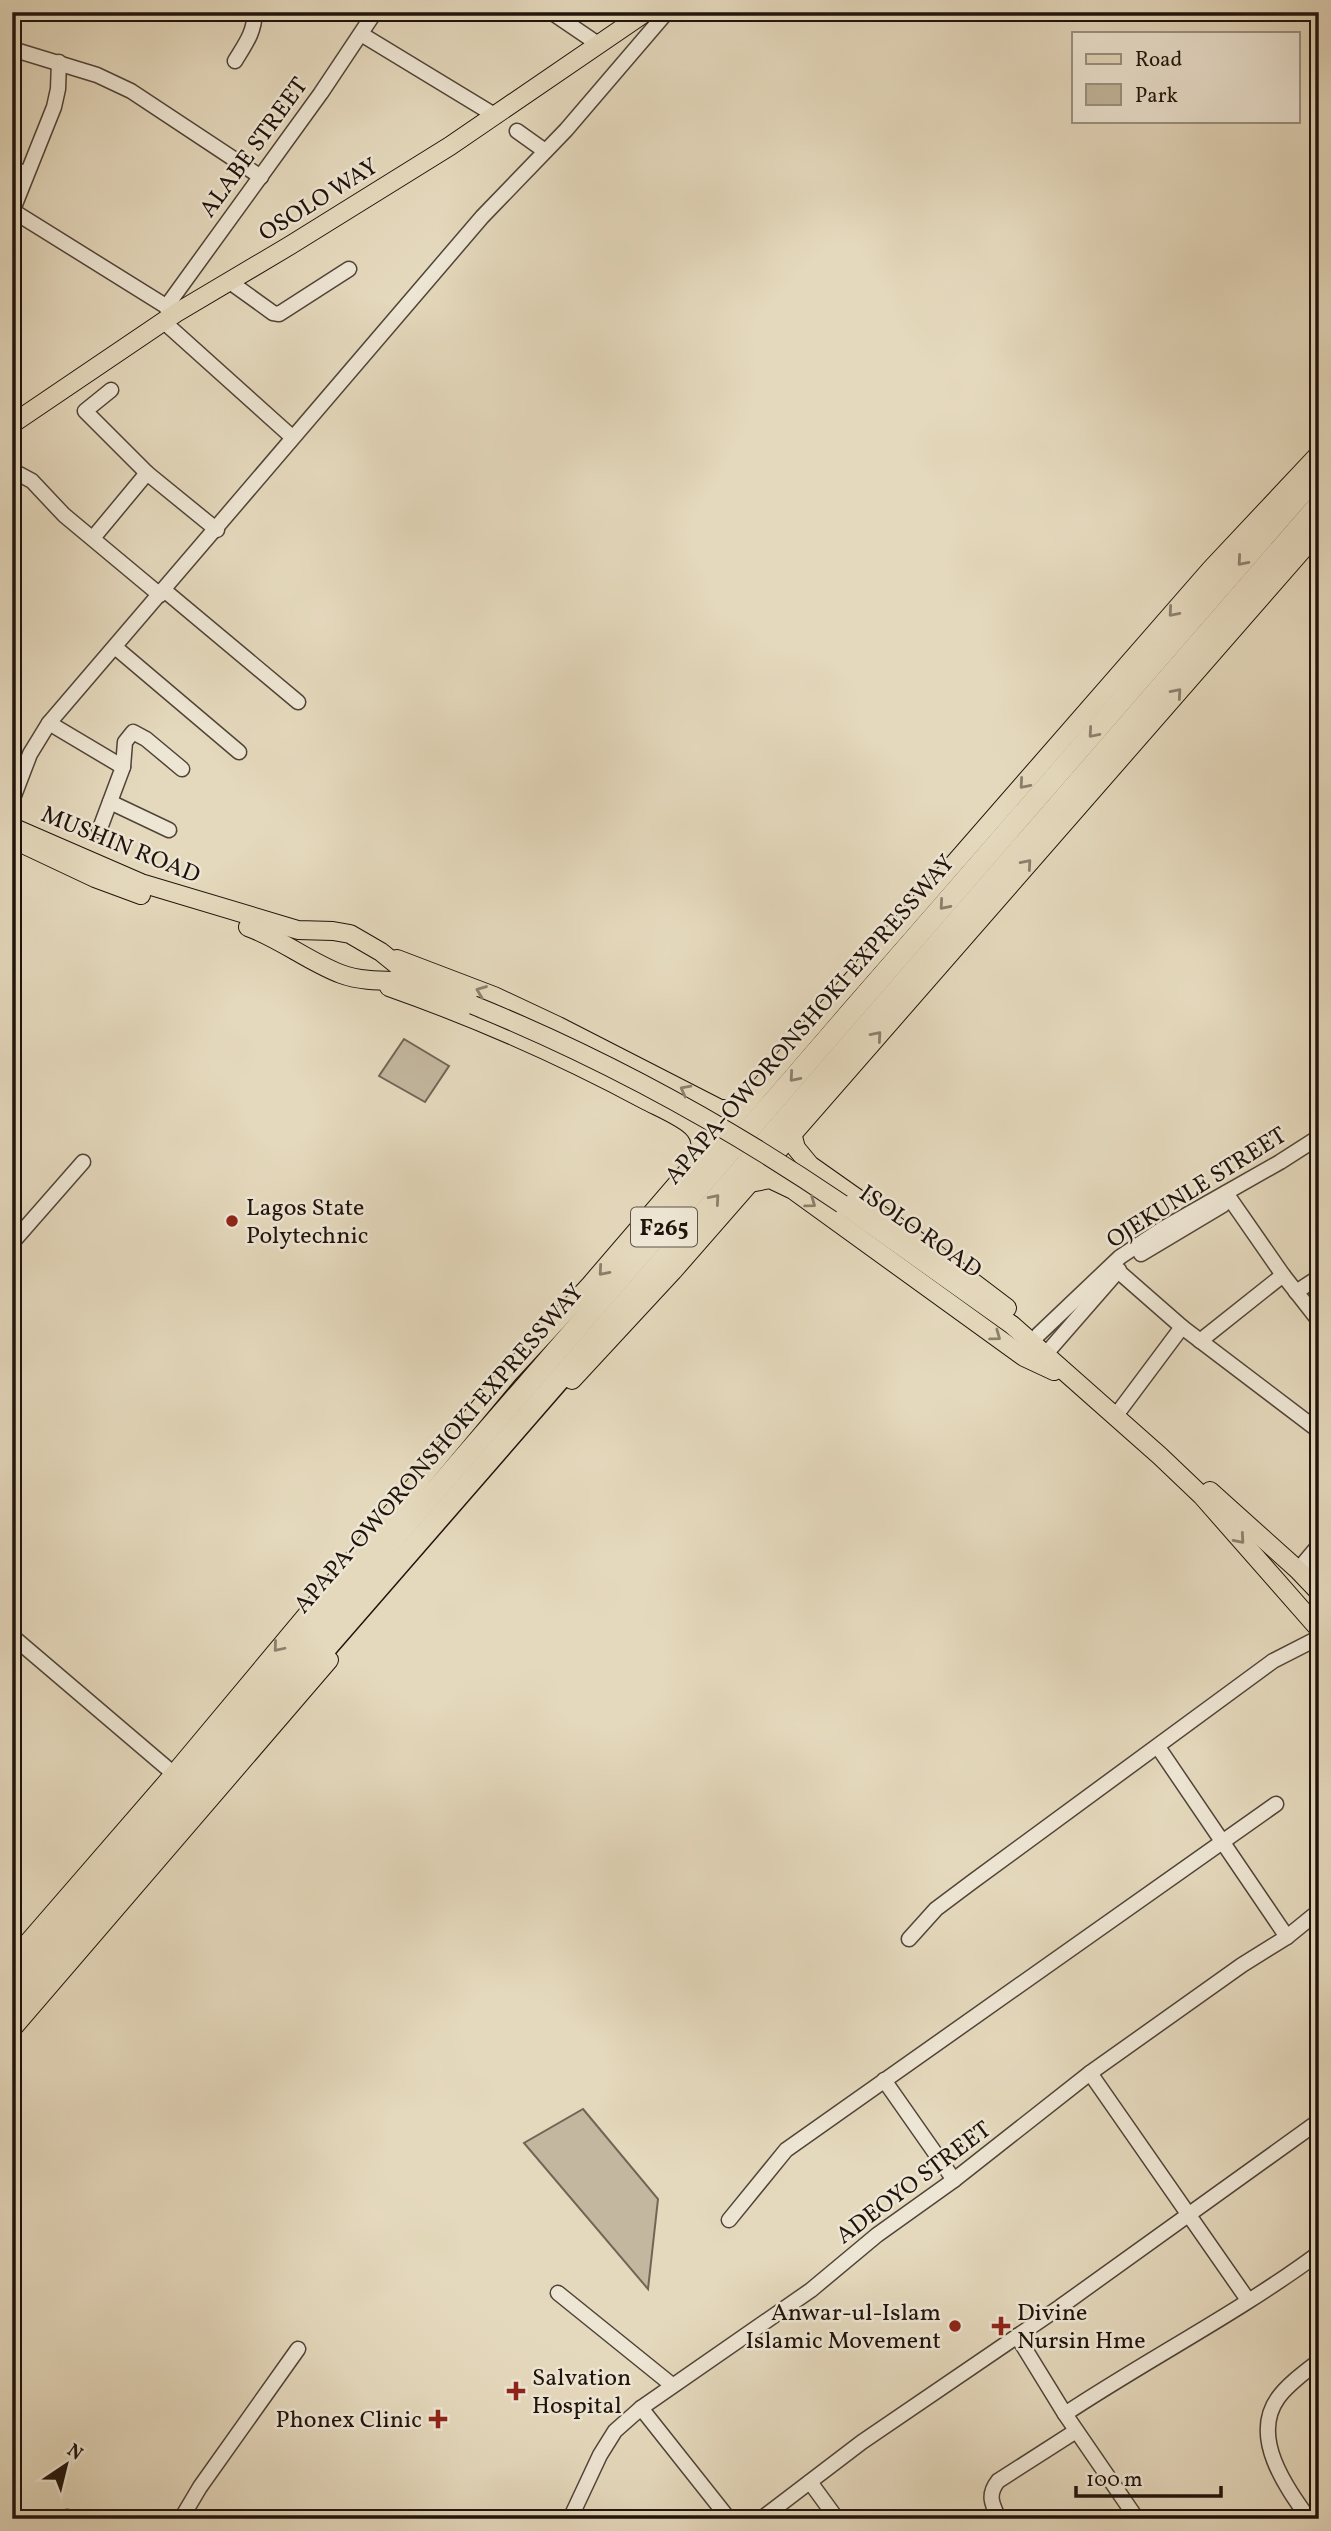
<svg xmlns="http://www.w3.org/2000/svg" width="1331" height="2531" font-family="Vollkorn,serif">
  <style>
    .green { fill: #c3b79f; stroke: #716556; stroke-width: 2 }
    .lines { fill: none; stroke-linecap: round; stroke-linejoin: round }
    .minor-casing { stroke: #504438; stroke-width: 17 }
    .major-casing { stroke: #1f130c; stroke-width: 20 }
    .highway-casing { stroke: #1f130c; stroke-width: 24 }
    .minor { stroke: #eee6d4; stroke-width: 14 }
    .major { stroke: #e5d9bd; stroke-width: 18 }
    .highway { stroke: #e5d9bd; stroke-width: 21 }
    .major-bridge-casing { stroke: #1f130c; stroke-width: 20; stroke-linecap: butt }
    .major-bridge { stroke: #e5d9bd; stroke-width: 18 }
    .oneway { stroke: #8c806d }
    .poi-dot { fill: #8f2418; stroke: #eee6d4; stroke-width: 2.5 }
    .labels { text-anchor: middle; stroke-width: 5; stroke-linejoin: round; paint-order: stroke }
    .shield { fill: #eee6d4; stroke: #5d5248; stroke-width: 2 }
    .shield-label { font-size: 23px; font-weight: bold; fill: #1f130c }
    .street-label { font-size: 24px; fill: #1f130c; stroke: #eee6d4 }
    .poi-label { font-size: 24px; fill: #1f130c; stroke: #eee6d4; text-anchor: start }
  </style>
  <rect width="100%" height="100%" fill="#e5d9bd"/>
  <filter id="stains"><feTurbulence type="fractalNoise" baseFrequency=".00286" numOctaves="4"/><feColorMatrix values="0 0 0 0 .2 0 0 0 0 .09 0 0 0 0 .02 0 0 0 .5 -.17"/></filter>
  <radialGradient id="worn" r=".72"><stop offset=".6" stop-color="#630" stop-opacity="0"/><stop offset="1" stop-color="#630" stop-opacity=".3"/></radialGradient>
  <!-- green -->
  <g class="green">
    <path d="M404 1039 449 1066 425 1102 379 1076Z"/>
    <path d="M583 2109 658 2199 648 2289 524 2143Z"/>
  </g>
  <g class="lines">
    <!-- minor casing -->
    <g class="minor-casing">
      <g id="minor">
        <path d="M551 12 598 44"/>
        <path d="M361 34 496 116"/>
        <path d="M12 49 97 75 131 91 261 177"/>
        <path d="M235 61C246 43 254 33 255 12"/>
        <path d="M517 131 545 151"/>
        <path d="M12 169 26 173"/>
        <path d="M13 211 172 310"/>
        <path d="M12 212 54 107 58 89 59 62"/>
        <path d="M230 282 273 313 279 314 349 269"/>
        <path d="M166 307 321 93 375 12"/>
        <path d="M164 322 292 437"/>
        <path d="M111 390 85 411 147 473 217 530"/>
        <path d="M12 474H19L32 481 64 515 160 595"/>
        <path d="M93 538 147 473"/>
        <path d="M164 590 298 702"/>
        <path d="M115 647 239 752"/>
        <path d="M49 723 123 767 99 831"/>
        <path d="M123 767 125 742 133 732 146 739 182 769"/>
        <path d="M12 801 30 754 49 723 482 217 566 130 667 12"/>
        <path d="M110 802 169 830"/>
        <path d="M1226 1193 1283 1275 1319 1321"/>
        <path d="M12 1243 83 1162"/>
        <path d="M1141 1254 1223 1205"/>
        <path d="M1118 1271 1182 1327 1120 1410"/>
        <path d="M1296 1292 1319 1277"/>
        <path d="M1182 1327 1319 1431"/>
        <path d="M1038 1335 1120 1257 1162 1229 1280 1162 1319 1137"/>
        <path d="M1200 1341 1283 1275"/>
        <path d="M1051 1348 1119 1270"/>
        <path d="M1298 1570 1319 1545"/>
        <path d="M12 1636 174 1774"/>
        <path d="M1158 1747 1287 1937"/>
        <path d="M909 1939 936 1909 972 1882 1273 1661 1318 1638"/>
        <path d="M1090 2073 1248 2300"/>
        <path d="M884 2080 954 2180"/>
        <path d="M729 2220 786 2150 1276 1804"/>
        <path d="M558 2293 672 2385"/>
        <path d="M1017 2336 1065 2414 1137 2519"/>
        <path d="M641 2408 729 2519"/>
        <path d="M1065 2414C1148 2359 1238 2313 1319 2253"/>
        <path d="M810 2482 837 2519"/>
        <path d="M66 2519 67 2517"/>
        <path d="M181 2519 200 2487 298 2349"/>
        <path d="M570 2519 600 2455 615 2431 641 2408 811 2290 877 2235 954 2180 1090 2073 1242 1965 1287 1937 1319 1911"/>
        <path d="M761 2519 862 2442 1060 2307 1319 2121"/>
        <path d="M999 2519C992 2504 987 2495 998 2481L1076 2431"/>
        <path d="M1309 2519C1286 2487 1250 2437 1278 2398 1288 2384 1305 2372 1319 2361"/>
      </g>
    </g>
    <!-- major casing -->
    <g class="major-casing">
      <g id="major">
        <path d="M12 424 176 313 289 246 450 146 646 12"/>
        <path d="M12 827 141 883 298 930 333 931 350 934 381 952 418 982 473 1005"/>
        <path d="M25 845 95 878 141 895"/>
        <path d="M248 927C281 939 309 962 341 974 365 983 393 980 418 982"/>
        <path d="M397 959 494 996 558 1026 720 1109H730L747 1102"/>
        <path d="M389 987C477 1018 563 1056 645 1100 658 1107 686 1118 695 1130 703 1140 701 1149 697 1160"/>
        <path d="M792 1133 796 1148 810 1165 932 1251 1007 1308"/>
        <path d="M750 1183 770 1179 793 1190 1024 1357 1054 1371"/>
        <path d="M842 1204 1012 1325 1160 1456 1202 1496 1318 1628"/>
        <path d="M572 1380 673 1271 1319 531"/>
        <path d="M1210 1491 1298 1570 1319 1592"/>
        <path d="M12 1961 174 1774 507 1375 590 1285 835 1000 1211 569 1319 454"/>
        <path d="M12 2029 329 1660"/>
      </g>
    </g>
    <!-- highway casing -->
    <g class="highway-casing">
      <g id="highway">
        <path d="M12 1984 402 1529 1319 473"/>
        <path d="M12 2009 1319 505"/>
      </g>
    </g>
    <!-- minor -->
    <use href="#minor" class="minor"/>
    <!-- major -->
    <use href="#major" class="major"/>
    <!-- highway -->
    <use href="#highway" class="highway"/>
    <!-- major-bridge casing -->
    <g class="major-bridge-casing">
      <path id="major-bridge" d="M473 1005C603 1058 726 1125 842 1204"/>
    </g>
    <!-- major-bridge -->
    <use href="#major-bridge" class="major-bridge"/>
  </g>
  <!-- one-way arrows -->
  <defs><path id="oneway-chevron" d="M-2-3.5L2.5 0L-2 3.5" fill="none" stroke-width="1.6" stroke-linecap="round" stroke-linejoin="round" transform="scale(1.75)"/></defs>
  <g class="oneway">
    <use href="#oneway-chevron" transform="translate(1242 561) rotate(131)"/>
    <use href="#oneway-chevron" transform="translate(1173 612) rotate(131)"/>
    <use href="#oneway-chevron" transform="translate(1177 693) rotate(-49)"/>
    <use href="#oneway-chevron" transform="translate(1093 733) rotate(131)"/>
    <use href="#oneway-chevron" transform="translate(1024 784) rotate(131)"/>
    <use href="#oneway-chevron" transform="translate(1027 864) rotate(-49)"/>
    <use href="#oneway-chevron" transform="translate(944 905) rotate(131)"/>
    <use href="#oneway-chevron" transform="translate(481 991) rotate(-159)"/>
    <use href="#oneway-chevron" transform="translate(877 1036) rotate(-49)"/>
    <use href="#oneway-chevron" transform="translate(794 1077) rotate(131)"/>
    <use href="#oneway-chevron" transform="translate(685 1090) rotate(-152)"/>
    <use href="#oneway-chevron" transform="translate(715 1199) rotate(-49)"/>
    <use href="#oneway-chevron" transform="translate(811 1203) rotate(36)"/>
    <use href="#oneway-chevron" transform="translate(603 1271) rotate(131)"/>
    <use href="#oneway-chevron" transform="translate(996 1336) rotate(36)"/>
    <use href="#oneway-chevron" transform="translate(1240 1539) rotate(49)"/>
    <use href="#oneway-chevron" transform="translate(278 1647) rotate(130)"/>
  </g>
  <!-- markers -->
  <g class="poi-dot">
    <circle cx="232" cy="1221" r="7"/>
    <circle cx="955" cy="2326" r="7"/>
    <path d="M997.5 2315.5h7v7h7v7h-7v7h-7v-7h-7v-7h7z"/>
    <path d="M512.5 2380.5h7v7h7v7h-7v7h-7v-7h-7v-7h7z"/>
    <path d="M434.5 2408.5h7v7h7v7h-7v7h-7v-7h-7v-7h7z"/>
  </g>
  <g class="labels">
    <!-- shield labels -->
    <rect class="shield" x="631" y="1207.5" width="66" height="39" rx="5"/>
    <g class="shield-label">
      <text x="664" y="1235">F265</text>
    </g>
    <!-- street labels -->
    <g class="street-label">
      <text transform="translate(253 147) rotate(-54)" y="8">ALABE STREET</text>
      <text transform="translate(318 199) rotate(-32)" y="8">OSOLO WAY</text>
      <text transform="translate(121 844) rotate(22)" y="8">MUSHIN ROAD</text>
      <text transform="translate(809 1019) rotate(-49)" y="8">APAPA-OWORONSHOKI EXPRESSWAY</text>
      <text transform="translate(1196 1187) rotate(-32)" y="8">OJEKUNLE STREET</text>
      <text transform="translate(921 1231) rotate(35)" y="8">ISOLO ROAD</text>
      <text transform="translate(438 1448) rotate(-49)" y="8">APAPA-OWORONSHOKI EXPRESSWAY</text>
      <text transform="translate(913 2182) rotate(-37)" y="8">ADEOYO STREET</text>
    </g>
    <!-- poi labels -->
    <g class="poi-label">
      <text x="246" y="1215">Lagos State<tspan x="246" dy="28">Polytechnic</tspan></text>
      <text x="941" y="2320" text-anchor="end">Anwar-ul-Islam<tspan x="941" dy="28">Islamic Movement</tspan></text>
      <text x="1017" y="2320">Divine<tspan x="1017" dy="28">Nursin Hme</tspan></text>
      <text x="532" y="2385">Salvation<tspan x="532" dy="28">Hospital</tspan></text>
      <text x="422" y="2427" text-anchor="end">Phonex Clinic</text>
    </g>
  </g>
  <!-- margin -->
  <rect width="1331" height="2531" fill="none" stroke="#e5d9bd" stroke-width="42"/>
  <rect x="14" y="14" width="1303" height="2503" fill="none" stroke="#1f130c" stroke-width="3.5"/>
  <rect x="21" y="21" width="1289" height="2489" fill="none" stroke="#1f130c" stroke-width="2"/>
  <!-- legend -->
  <rect x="1072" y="32" width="228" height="91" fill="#eee6d4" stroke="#9b9284" stroke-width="2"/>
  <rect x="1086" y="54" width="35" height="10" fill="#e5d9bd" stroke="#9b9284" stroke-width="2"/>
  <text x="1135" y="66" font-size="21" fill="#1f130c">Road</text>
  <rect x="1086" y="84" width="35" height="21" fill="#c3b79f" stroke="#9b9284" stroke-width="2"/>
  <text x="1135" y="102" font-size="21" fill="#1f130c">Park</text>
  <!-- north arrow -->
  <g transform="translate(66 2465) rotate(35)" stroke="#eee6d4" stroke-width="5" paint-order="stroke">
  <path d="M0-5L12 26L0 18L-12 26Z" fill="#1f130c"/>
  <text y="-10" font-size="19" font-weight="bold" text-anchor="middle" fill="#1f130c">N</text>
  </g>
  <!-- scale -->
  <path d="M1076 2486v10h145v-10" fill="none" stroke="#1f130c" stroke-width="3.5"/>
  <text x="1086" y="2486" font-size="21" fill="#1f130c" stroke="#eee6d4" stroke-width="5" paint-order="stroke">100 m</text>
  <rect width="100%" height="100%" filter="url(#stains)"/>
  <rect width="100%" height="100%" fill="url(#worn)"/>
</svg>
